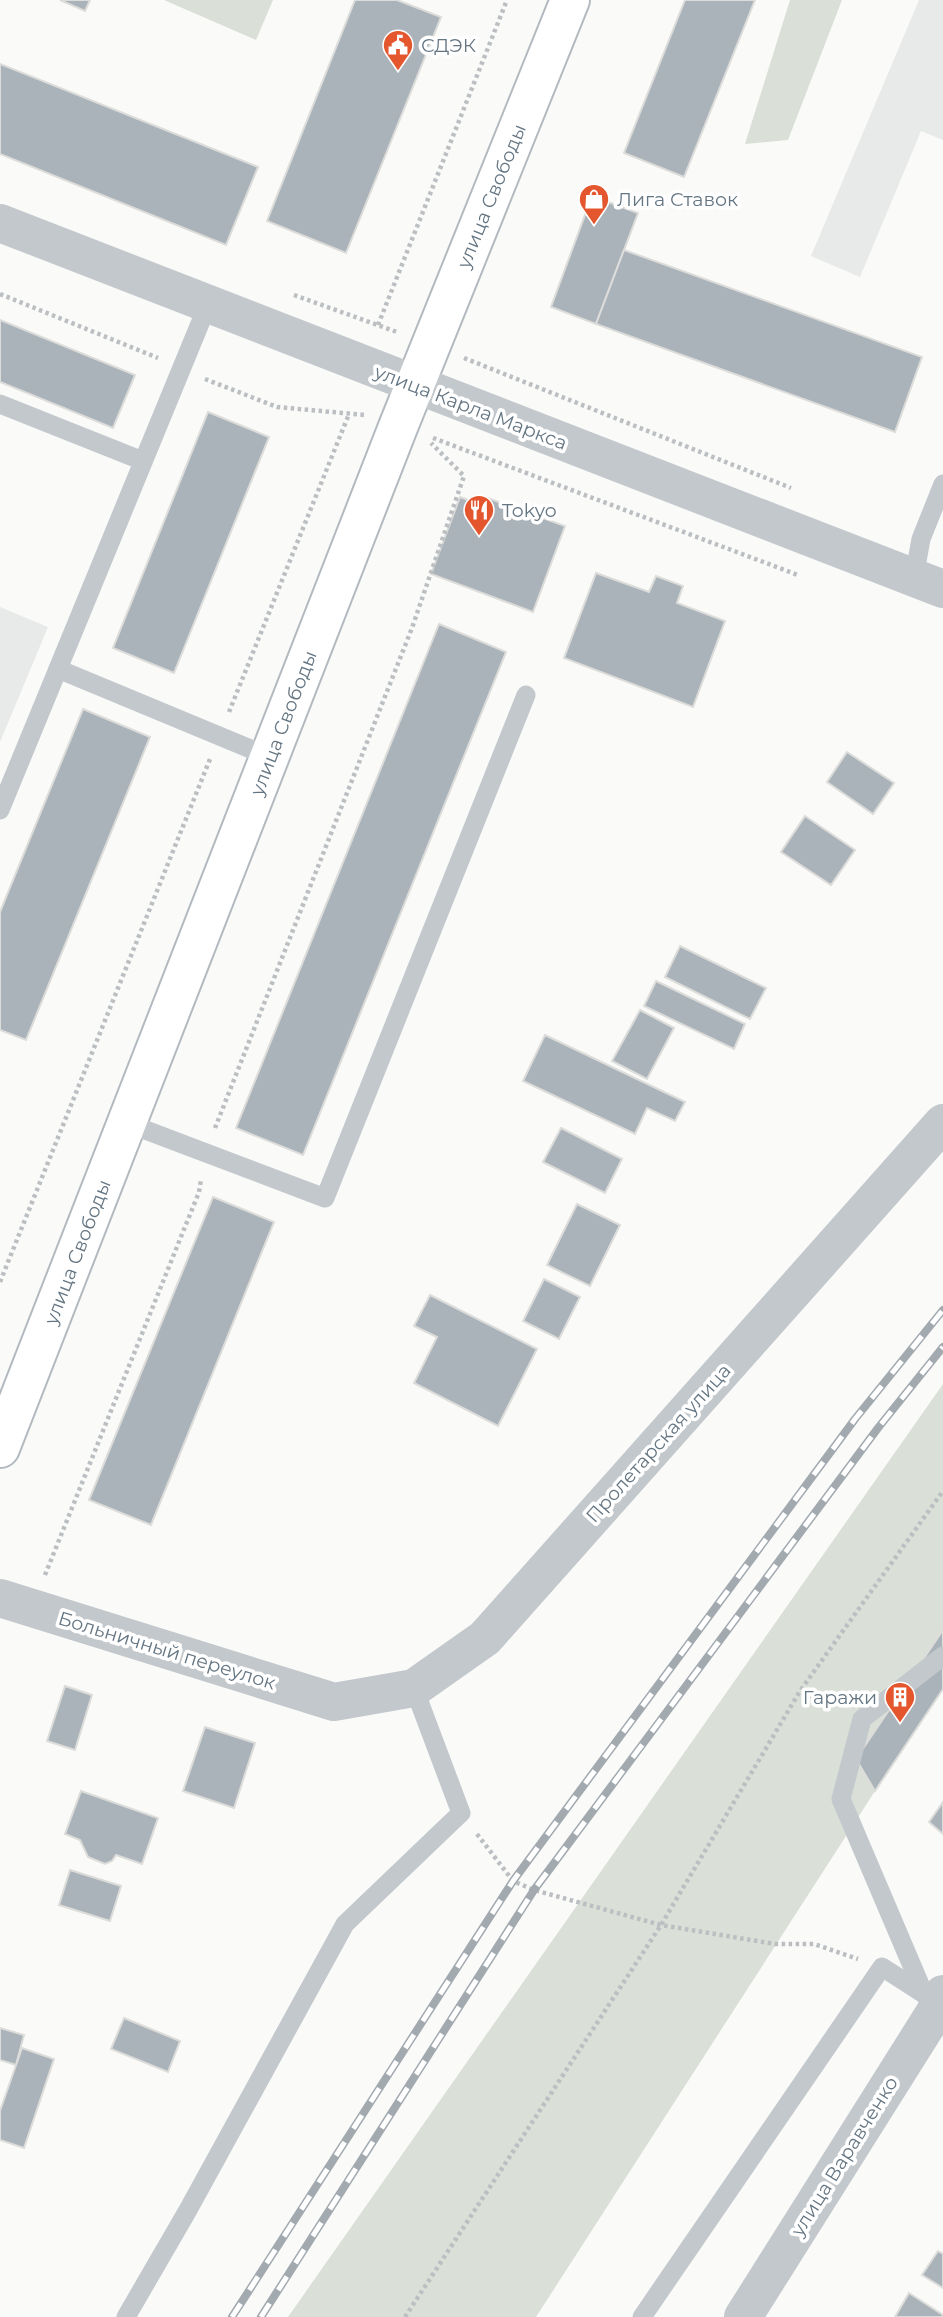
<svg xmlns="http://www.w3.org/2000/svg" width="943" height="2317" font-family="Montserrat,sans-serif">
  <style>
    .built { fill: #e8e9e9 }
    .green { fill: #dadfd7 }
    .building { fill: #aab3b9; stroke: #dcdcda; stroke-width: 2 }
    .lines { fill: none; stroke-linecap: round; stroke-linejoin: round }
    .secondary-casing { stroke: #b3babf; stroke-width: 42 }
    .path { stroke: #bbbfc2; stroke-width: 4.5; stroke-dasharray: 3.5 3.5; stroke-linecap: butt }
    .service { stroke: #c3c8cc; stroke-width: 19 }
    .minor { stroke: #c3c8cc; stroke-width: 38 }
    .tertiary { stroke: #c3c8cc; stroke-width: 38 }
    .secondary { stroke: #fff; stroke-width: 38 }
    .rail-casing { stroke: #a2aab0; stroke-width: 8 }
    .rail { stroke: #fff; stroke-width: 5; stroke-dasharray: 16; stroke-linecap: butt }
    .labels { text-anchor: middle; stroke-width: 7; stroke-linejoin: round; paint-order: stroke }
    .poi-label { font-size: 19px; fill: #657683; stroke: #fff; text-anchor: start }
    .street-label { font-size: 19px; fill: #657683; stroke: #fff }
  </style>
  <rect width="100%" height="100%" fill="#fafaf8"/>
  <!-- built -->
  <g class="built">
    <path d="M919 0H943V140L921 131 860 277 811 256Z"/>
    <path d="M0 607 48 627 0 742Z"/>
  </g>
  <!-- green -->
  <g class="green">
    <path d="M164 0H273L256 40Z"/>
    <path d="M790 0H842L788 140 745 144Z"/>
    <path d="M943 1384V1630L856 1759 875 1791 536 2317H288Z"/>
  </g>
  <!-- building -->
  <g class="building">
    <path d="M60 0H90L85 11Z"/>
    <path d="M355 0H397L441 17 346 253 267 221Z"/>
    <path d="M685 0H755L684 177 624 153Z"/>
    <path d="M0 64 258 167 226 245 0 154Z"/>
    <path d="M592 196 638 213 596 324 551 307Z"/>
    <path d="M624 250 922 357 895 432 596 324Z"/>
    <path d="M0 320 135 375 113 428 0 382Z"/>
    <path d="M208 412 269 437 174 673 113 648Z"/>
    <path d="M460 497 482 505 485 497 565 526 533 612 431 574Z"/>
    <path d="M596 573 649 592 656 576 683 586 677 603 725 621 693 707 564 658Z"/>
    <path d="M439 624 506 652 303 1155 236 1128Z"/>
    <path d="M83 709 150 737 26 1040 0 1030V912Z"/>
    <path d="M847 752 894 783 873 814 827 782Z"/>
    <path d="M805 816 855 850 831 885 781 852Z"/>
    <path d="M680 946 766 988 750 1019 665 977Z"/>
    <path d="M656 981 745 1024 734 1049 644 1006Z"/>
    <path d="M640 1010 674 1028 647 1079 612 1061Z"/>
    <path d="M545 1035 685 1102 675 1121 647 1108 635 1134 523 1081Z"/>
    <path d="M561 1128 622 1159 605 1193 543 1162Z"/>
    <path d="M213 1197 274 1222 151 1525 89 1500Z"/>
    <path d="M577 1204 620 1225 590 1286 547 1265Z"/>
    <path d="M544 1279 580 1297 559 1339 523 1321Z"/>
    <path d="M430 1295 537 1349 498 1426 414 1383 437 1337 414 1326Z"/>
    <path d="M943 1630V1689L875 1791 856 1759Z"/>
    <path d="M65 1686 92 1695 75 1750 47 1741Z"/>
    <path d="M205 1727 255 1743 234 1808 183 1791Z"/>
    <path d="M81 1791 158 1818 142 1864 116 1855 112 1861 105 1864 88 1857 80 1840 65 1834Z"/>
    <path d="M943 1802V1834L929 1822Z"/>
    <path d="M70 1870 121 1886 110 1921 59 1905Z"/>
    <path d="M124 2018 180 2041 168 2072 111 2049Z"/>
    <path d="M0 2028 24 2035 16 2065 0 2060Z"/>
    <path d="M22 2048 54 2059 24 2148 0 2140V2111Z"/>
    <path d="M938 2251 943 2254V2288L922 2275Z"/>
    <path d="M909 2293 943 2315V2317H895Z"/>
  </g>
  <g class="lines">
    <!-- secondary casing -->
    <g class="secondary-casing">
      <path id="secondary" d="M0 1448 398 427 570 0"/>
    </g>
    <!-- path -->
    <g class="path">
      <path d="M0 294 158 358"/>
      <path d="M294 295 397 332"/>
      <path d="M378 325 507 0"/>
      <path d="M464 358 791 488"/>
      <path d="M205 379 277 407 365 415"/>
      <path d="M433 438 798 575"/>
      <path d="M229 712 349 414"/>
      <path d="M215 1128 412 628 464 476 431 443"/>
      <path d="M0 1282 210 759"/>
      <path d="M45 1575 199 1192 201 1180"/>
      <path d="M477 1834 513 1881 534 1890 661 1925 775 1944H814L858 1959"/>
      <path d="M405 2317 661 1925 800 1691 943 1491"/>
    </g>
    <!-- service -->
    <g class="service">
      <path d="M0 404 143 461"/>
      <path d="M914 578 921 539 943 484"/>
      <path d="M58 669 270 757"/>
      <path d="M0 810 208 304"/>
      <path d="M127 1123 325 1198 526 695"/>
      <path d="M924 1994 841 1799 862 1719 943 1656"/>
      <path d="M126 2317 188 2210 345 1924 461 1813 414 1688"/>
      <path d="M642 2317 882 1967 924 1994 937 2009"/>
    </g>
    <!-- minor -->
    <path class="minor" d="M743 2317 937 2009 943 1994"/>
    <!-- tertiary -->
    <g class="tertiary">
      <path d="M0 223 943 589"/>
      <path d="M0 1598 334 1702 414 1688 485 1638 943 1123"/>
    </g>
    <!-- secondary -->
    <use href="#secondary" class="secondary"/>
    <!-- rail casing -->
    <g class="rail-casing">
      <g id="rail">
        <path d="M232 2317 513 1881 855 1419 943 1310"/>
        <path d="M261 2317 534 1890 878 1428 943 1347"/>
      </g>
    </g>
    <!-- rail -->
    <use href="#rail" class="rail"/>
  </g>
  <!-- icons -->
  <defs>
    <g id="civic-pin" transform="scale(1.575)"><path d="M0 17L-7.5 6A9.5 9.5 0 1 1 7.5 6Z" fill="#e4572e" stroke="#fff"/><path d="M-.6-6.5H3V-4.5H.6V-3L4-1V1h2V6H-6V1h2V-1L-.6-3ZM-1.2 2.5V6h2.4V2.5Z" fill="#fff"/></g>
    <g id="shop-pin" transform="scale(1.575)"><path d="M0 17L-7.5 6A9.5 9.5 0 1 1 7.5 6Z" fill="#e4572e" stroke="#fff"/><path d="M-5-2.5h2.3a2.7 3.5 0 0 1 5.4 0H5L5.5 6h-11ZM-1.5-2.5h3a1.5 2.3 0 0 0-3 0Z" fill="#fff"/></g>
    <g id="restaurant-pin" transform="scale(1.575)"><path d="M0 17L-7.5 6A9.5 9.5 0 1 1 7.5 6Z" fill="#e4572e" stroke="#fff"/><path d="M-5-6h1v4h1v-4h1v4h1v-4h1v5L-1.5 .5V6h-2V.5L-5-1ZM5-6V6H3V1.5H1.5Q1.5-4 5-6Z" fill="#fff"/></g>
    <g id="building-pin" transform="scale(1.575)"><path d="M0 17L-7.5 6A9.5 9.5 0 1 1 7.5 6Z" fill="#e4572e" stroke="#fff"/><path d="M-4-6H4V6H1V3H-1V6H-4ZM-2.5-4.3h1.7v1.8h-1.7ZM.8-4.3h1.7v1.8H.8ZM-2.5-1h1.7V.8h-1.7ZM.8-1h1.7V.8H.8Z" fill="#fff"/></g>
  </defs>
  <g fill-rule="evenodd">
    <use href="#civic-pin" x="398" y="45"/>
    <use href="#shop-pin" x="594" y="199"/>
    <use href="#restaurant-pin" x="479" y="510"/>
    <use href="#building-pin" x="900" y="1697"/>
  </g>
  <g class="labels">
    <!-- poi labels -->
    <g class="poi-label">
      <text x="421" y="52">СДЭК</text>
      <text x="617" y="206">Лига Ставок</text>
      <text x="502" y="517">Tokyo</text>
      <text x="877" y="1704" text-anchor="end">Гаражи</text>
    </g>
    <!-- street labels -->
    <g class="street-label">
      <text transform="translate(491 196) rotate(-68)" y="7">улица Свободы</text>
      <text transform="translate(471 407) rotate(21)" y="7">улица Карла Маркса</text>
      <text transform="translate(283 723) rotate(-69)" y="7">улица Свободы</text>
      <text transform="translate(77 1252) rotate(-69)" y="7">улица Свободы</text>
      <text transform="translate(658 1443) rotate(-48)" y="7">Пролетарская улица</text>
      <text transform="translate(167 1650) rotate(17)" y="7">Больничный переулок</text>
      <text transform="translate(844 2156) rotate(-58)" y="7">улица Варавченко</text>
    </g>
  </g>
</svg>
